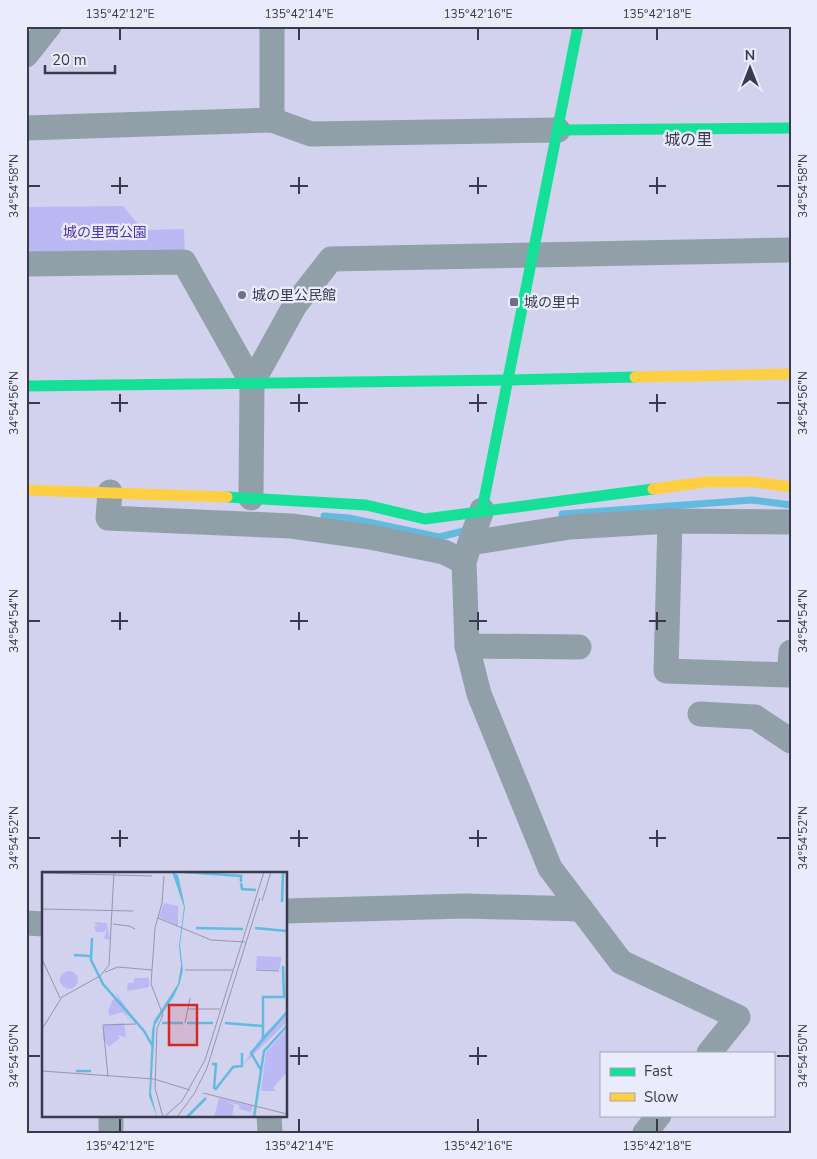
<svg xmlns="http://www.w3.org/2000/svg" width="817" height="1159" font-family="'Nunito Sans','Noto Sans JP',sans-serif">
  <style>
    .green { fill: #bbb9f4 }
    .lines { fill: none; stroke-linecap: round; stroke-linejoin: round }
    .stream { stroke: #63badf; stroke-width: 7 }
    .street { stroke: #91a0a8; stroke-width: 25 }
    .fast { stroke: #16e098; stroke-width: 11 }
    .slow { stroke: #ffcf43; stroke-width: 11 }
    .ticks { fill: none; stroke: #3a3a4e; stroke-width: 2 }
    .poi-dot { fill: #6f6f86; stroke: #ebecfb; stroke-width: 2 }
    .labels { text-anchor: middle; stroke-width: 4.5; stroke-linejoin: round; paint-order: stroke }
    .park-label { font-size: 14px; fill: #4d35ad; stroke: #ebecfb }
    .poi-label { font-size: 14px; fill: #3a3a4e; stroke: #ebecfb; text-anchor: start }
    .quarter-label { font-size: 16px; fill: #3a3a4e; stroke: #ebecfb }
    .inset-river { fill: none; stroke: #63badf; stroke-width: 2.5 }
    .inset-road { fill: none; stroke: #9595ae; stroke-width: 1 }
    .view { fill: #d62828; fill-opacity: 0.15; stroke: #d62828; stroke-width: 2.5 }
    .inset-edge { fill: none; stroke: #3a3a4e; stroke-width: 2.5 }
    .neatline { fill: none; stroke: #3a3a4e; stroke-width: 2 }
    .ticks-label { font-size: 12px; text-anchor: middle; fill: #3a3a4e }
  </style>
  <rect width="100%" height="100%" fill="#d2d2ee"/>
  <!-- green -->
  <path class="green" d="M123 206 143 230 184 229 185 256 26 257V207Z"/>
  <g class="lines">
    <!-- stream -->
    <g class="stream">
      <path d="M562 514 752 500 791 505"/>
      <path d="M324 516 349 518 439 537 468 530"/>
    </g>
    <!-- street -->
    <g class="street">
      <path d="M272 26V120"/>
      <path d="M26 55 49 26"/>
      <path d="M26 128 272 120 311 134 558 130"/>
      <path d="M26 264 184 262 252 383 251 498"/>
      <path d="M252 383 295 305 331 259 791 250"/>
      <path d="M110 492 108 518 291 526 370 537 444 552 464 562"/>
      <path d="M482 510 470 543 464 562 467 646 479 694 550 868 621 962 738 1017 709 1053"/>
      <path d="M670 521 666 671 789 675 791 652"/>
      <path d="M470 543 570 527 670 521 791 522"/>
      <path d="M467 646 579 647"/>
      <path d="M700 714 755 717 791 741"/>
      <path d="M286 911 465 906 581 909"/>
      <path d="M26 923 44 924"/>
      <path d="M269 1115 270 1133"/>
      <path d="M111 1133V1115"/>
      <path d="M645 1133 659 1115"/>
    </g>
    <!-- fast -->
    <g class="fast">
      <path d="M558 130 791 128"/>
      <path d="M26 386 509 380 635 377"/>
      <path d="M227 497 366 505 425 519 653 489"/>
      <path d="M482 510 578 26"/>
    </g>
    <!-- slow -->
    <g class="slow">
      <path d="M635 377 791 374"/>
      <path d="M653 489 706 482H755L791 487"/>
      <path d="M26 490 227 497"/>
    </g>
  </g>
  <!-- ticks -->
  <path class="ticks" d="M120 28V40M299 28V40M478 28V40M657 28V40M120 177V194M299 177V194M478 177V194M657 177V194M28 186H40M111 186H128M290 186H308M469 186H487M649 186H666M777 186H790M120 394V412M299 394V412M478 394V412M657 394V412M28 403H40M111 403H128M290 403H308M469 403H487M649 403H666M777 403H790M120 612V630M299 612V630M478 612V630M657 612V630M28 621H40M111 621H128M290 621H308M469 621H487M649 621H666M777 621H790M120 830V847M299 830V847M478 830V847M657 830V847M28 838H40M111 838H128M290 838H308M469 838H487M649 838H666M777 838H790M299 1047V1065M478 1047V1065M28 1056H40M290 1056H308M469 1056H487M777 1056H790M120 1119V1132M299 1119V1132M478 1119V1132M657 1119V1132"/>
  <!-- markers -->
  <g class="poi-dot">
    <circle cx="242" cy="295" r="5"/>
    <rect x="509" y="297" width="10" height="10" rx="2.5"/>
  </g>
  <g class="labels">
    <!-- park labels -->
    <g class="park-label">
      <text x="105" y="237">城の里西公園</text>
    </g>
    <!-- poi labels -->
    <g class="poi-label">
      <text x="252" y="300">城の里公民館</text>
      <text x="524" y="307">城の里中</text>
    </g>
    <!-- quarter labels -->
    <g class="quarter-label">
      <text x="688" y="145">城の里</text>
    </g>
  </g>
  <!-- overview -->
  <g transform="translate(42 872)">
    <rect width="245" height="245" fill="#d2d2ee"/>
    <path d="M122 31 136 34V54L117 45ZM51 50 65 51 68 68 62 67 65 56 62 60H54L52 54 56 53ZM215 84 240 85 237 98 214 97ZM18 108a9 9 0 1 1 18 0a9 9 0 1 1-18 0ZM93 106H107V115L85 119 86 111H91ZM73 120 95 150 93 151 83 140 89 150 81 140 67 144 66 139 71 127 73 128 71 125 76 126ZM245 140V150L201 193 220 164ZM82 151 84 165 75 163 78 166 67 175 61 167V153ZM245 157V200L231 216 235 219H219L224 180ZM177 226 211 234 209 240 197 237V233L185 230 192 233 190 245H172Z" fill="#bbb9f4"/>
    <path d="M130 0 136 3 143 35 138 73 141 98 138 111 132 124 113 153 109 221 115 245 107 224 110 159 112 149 136 112 139 93 137 74 142 35Z" fill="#63badf"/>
    <path class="inset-river" d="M143 0 199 4V10M199 11 200 17 214 18M240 30 241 0M154 56 201 57M213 56 245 59M50 66 49 88 61 112 102 159 110 173M32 83 48 84M120 151H141M145 151H171M183 151 220 154M221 166V125H242L241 94M170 192H174L172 217M219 198 209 181 245 140M34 199H49M173 218 191 195 200 194V181M145 245 164 226M212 245 222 179 245 154"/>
    <path class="inset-road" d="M0 1 110 4M220 29 229 0M0 37 91 39M116 46 169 68 203 70M71 52 87 54 93 57M0 87 18 126M110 98 113 56 120 31 122 4M143 98H191M214 98 237 99M63 100 76 95 110 98 109 112 121 143 115 156 113 216 121 245M146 137H178M143 151 148 126M0 157 20 125 58 104 67 93 72 0M0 199 112 207 148 218M66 205 61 153 94 152M161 221 245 242M122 245 140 229 163 188 222 0M135 245 152 222 165 196 218 26"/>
    <path class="view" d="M127 133H155V173H127Z"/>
    <rect width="245" height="245" class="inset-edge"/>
  </g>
  <!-- border -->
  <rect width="817" height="1159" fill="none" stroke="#ebecfb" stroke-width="55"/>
  <!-- legend -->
  <rect x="600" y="1052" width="175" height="65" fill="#ebecfb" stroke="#a4a5b6"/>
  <rect x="610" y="1068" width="25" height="8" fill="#16e098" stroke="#a4a5b6"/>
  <text x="644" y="1076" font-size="15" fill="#3a3a4e">Fast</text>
  <rect x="610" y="1093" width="25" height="8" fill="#ffcf43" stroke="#a4a5b6"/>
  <text x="644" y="1102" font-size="15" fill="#3a3a4e">Slow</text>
  <!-- north arrow -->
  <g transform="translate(750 68)" stroke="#ebecfb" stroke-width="4" paint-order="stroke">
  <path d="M0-4L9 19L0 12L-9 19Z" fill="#3a3a4e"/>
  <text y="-8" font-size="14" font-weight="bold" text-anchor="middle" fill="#3a3a4e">N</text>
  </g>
  <!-- scale -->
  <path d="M45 65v8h70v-8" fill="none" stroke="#3a3a4e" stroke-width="2.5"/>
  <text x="52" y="65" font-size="15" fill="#3a3a4e" stroke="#ebecfb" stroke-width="4" paint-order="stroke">20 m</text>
  <rect x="28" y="28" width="762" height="1104" class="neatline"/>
  <g class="ticks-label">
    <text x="120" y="18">135°42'12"E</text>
    <text x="299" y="18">135°42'14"E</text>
    <text x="478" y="18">135°42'16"E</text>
    <text x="657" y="18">135°42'18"E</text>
    <text transform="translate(14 186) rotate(-90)" y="4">34°54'58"N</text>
    <text transform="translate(803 186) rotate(-90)" y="4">34°54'58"N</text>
    <text transform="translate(14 403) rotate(-90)" y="4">34°54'56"N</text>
    <text transform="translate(803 403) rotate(-90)" y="4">34°54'56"N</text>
    <text transform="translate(14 621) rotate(-90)" y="4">34°54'54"N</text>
    <text transform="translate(803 621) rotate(-90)" y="4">34°54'54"N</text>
    <text transform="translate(14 838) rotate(-90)" y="4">34°54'52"N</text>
    <text transform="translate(803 838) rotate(-90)" y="4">34°54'52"N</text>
    <text transform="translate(14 1056) rotate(-90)" y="4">34°54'50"N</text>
    <text transform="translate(803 1056) rotate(-90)" y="4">34°54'50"N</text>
    <text x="120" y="1150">135°42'12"E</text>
    <text x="299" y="1150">135°42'14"E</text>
    <text x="478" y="1150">135°42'16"E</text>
    <text x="657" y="1150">135°42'18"E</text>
  </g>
</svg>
